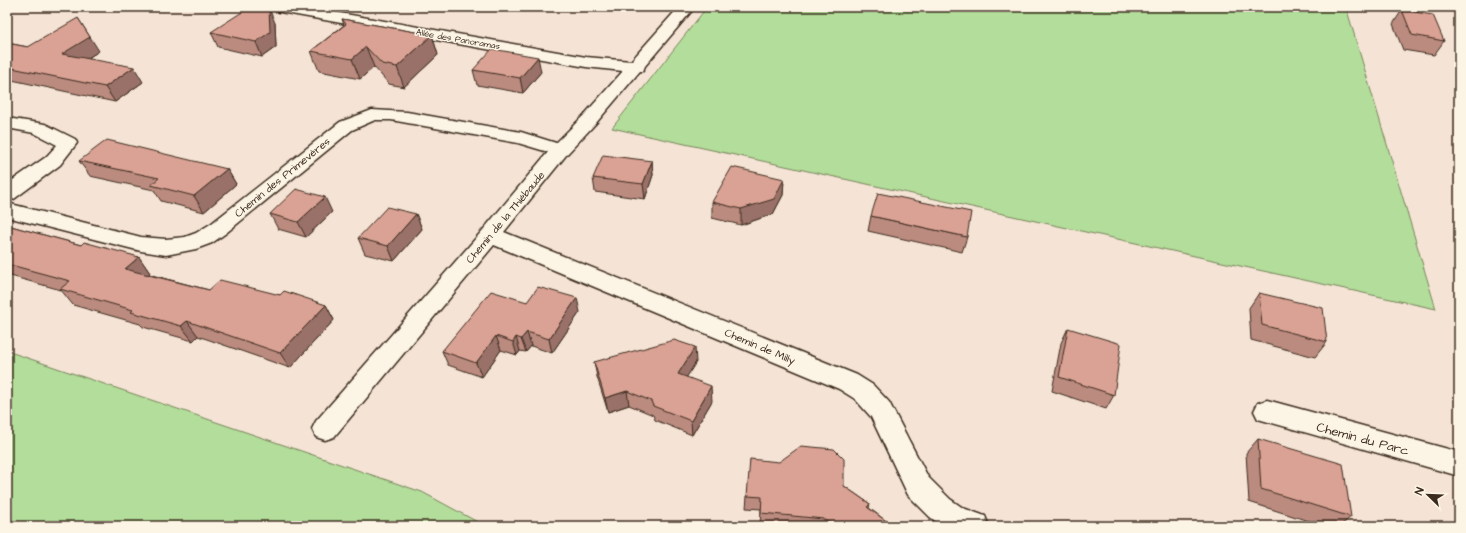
<svg xmlns="http://www.w3.org/2000/svg" width="1466" height="533" font-family="'Architects Daughter',sans-serif">
  <style>
    .green { fill: #b3dd9a; stroke: #77845c }
    .lines { fill: none; stroke-linecap: round; stroke-linejoin: round }
    .minor-casing { stroke: #3b2a1e; stroke-width: 3 }
    .minor { fill: #fcf5e5; fill-rule: evenodd }
    .wall { fill: #bb8b7f; stroke: #3b2a1e }
    .shaded-wall { fill: #997168; stroke: #3b2a1e }
    .building { fill: #daa294; stroke: #3b2a1e }
    .labels { text-anchor: middle; stroke-width: 3; stroke-linejoin: round; paint-order: stroke }
    .far-street-label { font-size: 9px; fill: #3b2a1e; stroke: #fcf5e5 }
    .street-label { font-size: 11px; fill: #3b2a1e; stroke: #fcf5e5 }
    .near-street-label { font-size: 13px; fill: #3b2a1e; stroke: #fcf5e5 }
  </style>
  <rect width="100%" height="100%" fill="#f5e4d5"/>
  <filter id="ink" filterUnits="userSpaceOnUse"><feTurbulence type="fractalNoise" baseFrequency=".025" numOctaves="2"/><feDisplacementMap in="SourceGraphic" scale="8" xChannelSelector="R" yChannelSelector="G"/><feConvolveMatrix kernelMatrix="1 2 1 2 8 2 1 2 1" color-interpolation-filters="sRGB"/></filter>
  <g filter="url(#ink)">
    <!-- green -->
    <g class="green">
      <path d="M707 7H1346L1436 309 612 128Z"/>
      <path d="M7 351 422 492 485 526H7Z"/>
    </g>
    <g class="lines">
      <!-- minor casing -->
      <g class="minor-casing">
        <g id="minor">
          <path d="M272 7H306L586 57 631 61 679 7H695L645 66 643 71H640L596 123 567 154 504 232 857 375 873 385 889 402 928 477 950 499 963 508 985 516 989 526H942L930 517 908 495 871 417 855 399 839 389 494 245 334 437 325 440 316 437 312 429 316 421 483 230 548 152 518 143 391 120H375L352 130 226 233 212 243 196 249 166 255 141 251 7 217V203L141 237 166 239 185 237 196 233 212 223 340 122 372 110 407 112 521 132 556 143 584 115 623 71 586 67 280 12 275 10Z"/>
          <path d="M7 118 45 124 75 139 77 143 60 165 14 199 7 201V184L46 157 57 145 34 133 7 128Z"/>
          <path d="M1267 400 1459 452V476L1258 419 1254 411 1258 403Z"/>
        </g>
      </g>
      <!-- minor -->
      <use href="#minor" class="minor"/>
    </g>
    <!-- wall -->
    <g class="wall">
      <path d="M1402 10 1444 41 1434 55 1403 50 1393 24Z"/>
      <path d="M342 19 432 35 438 55 404 87 389 84 374 67 360 79 319 71 311 51 344 25Z"/>
      <path d="M275 23 276 47 262 57 218 47 211 32Z"/>
      <path d="M7 43 28 47 99 51 88 58 143 82 115 102 7 79Z"/>
      <path d="M473 70 541 72 523 93 477 85Z"/>
      <path d="M79 161 227 169 236 184 204 212 161 201 154 190 90 176Z"/>
      <path d="M652 161 653 175 645 199 595 192 593 178Z"/>
      <path d="M784 179 783 195 773 214 741 225 712 218V202Z"/>
      <path d="M332 212 306 237 278 229 270 214Z"/>
      <path d="M416 214 422 229 394 261 365 254 358 238Z"/>
      <path d="M871 216 967 237 962 252 868 231Z"/>
      <path d="M7 225 81 245 139 257 150 273 148 274 209 290 280 295 326 305 334 320 290 368 198 336 193 341 143 327 140 324 73 305 61 290 7 275Z"/>
      <path d="M1259 293 1327 342 1315 357 1251 340 1249 308Z"/>
      <path d="M527 302 580 312 552 353 531 346 526 352 520 351 517 355 501 350 482 377 448 365 442 351Z"/>
      <path d="M1068 328 1114 395 1106 409 1052 391 1061 343Z"/>
      <path d="M594 362H696L686 377 712 401 692 435 655 420 653 415 629 405 608 412 597 377Z"/>
      <path d="M1258 439 1351 517 1340 526H1324L1249 502 1246 453Z"/>
      <path d="M779 462 844 486 870 504 869 508 893 526H760L761 509 746 508 747 496Z"/>
    </g>
    <!-- shaded-wall -->
    <g class="shaded-wall">
      <path d="M269 8 275 23 276 47 262 57 256 42Z"/>
      <path d="M78 18 99 51 72 68 62 54Z"/>
      <path d="M432 35 438 55 404 87 397 67Z"/>
      <path d="M366 47 374 67 360 79 352 59Z"/>
      <path d="M538 57 541 72 523 93 520 78Z"/>
      <path d="M134 67 143 82 115 102 105 87Z"/>
      <path d="M652 161 653 175 645 199 643 184Z"/>
      <path d="M227 169 236 184 204 212 194 196Z"/>
      <path d="M784 179 783 195 773 214 741 225V209Z"/>
      <path d="M325 197 332 212 306 237 298 222Z"/>
      <path d="M416 214 422 229 394 261 388 246Z"/>
      <path d="M139 257 150 273 137 284 125 269Z"/>
      <path d="M577 298 580 312 552 353 549 339Z"/>
      <path d="M326 305 334 320 290 368 280 353Z"/>
      <path d="M187 321 198 336 193 341 181 326Z"/>
      <path d="M527 332 531 346 526 352 521 339Z"/>
      <path d="M496 336 501 350 482 377 476 363Z"/>
      <path d="M516 337 520 351 517 355 513 342Z"/>
      <path d="M695 347 696 362 680 388 678 374Z"/>
      <path d="M711 386 712 401 692 435 691 421Z"/>
      <path d="M627 391 629 405 608 412 605 398Z"/>
    </g>
    <!-- building -->
    <g class="building">
      <path d="M250 7H261L269 8 270 32 256 42 211 32Z"/>
      <path d="M1402 10 1433 15 1444 41 1412 35Z"/>
      <path d="M78 18 90 37 62 54 134 67 105 87 7 67V43L28 47Z"/>
      <path d="M342 19 432 35 397 67 382 64 366 47 352 59 311 51 346 24Z"/>
      <path d="M492 49 538 57 520 78 473 70Z"/>
      <path d="M107 140 227 169 194 196 151 185 159 178 79 161Z"/>
      <path d="M603 155 652 161 643 184 593 178Z"/>
      <path d="M732 167 784 179 774 199 741 209 712 202Z"/>
      <path d="M296 189 325 197 298 222 270 214Z"/>
      <path d="M878 193 971 212 967 237 871 216Z"/>
      <path d="M387 207 416 214 388 246 358 238Z"/>
      <path d="M7 225 81 245 84 242 139 257 125 269 209 290 220 280 280 295 284 291 326 305 280 353 187 321 181 326 131 312 133 310 60 289 70 281 7 264Z"/>
      <path d="M538 287 577 298 549 339 527 332 521 339 516 337 513 342 496 336 476 363 442 351 491 291 527 302Z"/>
      <path d="M1259 293 1323 308 1327 342 1262 325Z"/>
      <path d="M1068 328 1121 344 1114 395 1059 377Z"/>
      <path d="M674 340 695 347 678 374 711 386 691 421 653 406 651 401 627 391 605 398 594 362Z"/>
      <path d="M1258 439 1343 464 1351 517 1261 489Z"/>
      <path d="M801 446 834 449 844 459V486L870 504 867 507 893 526H833L824 519 761 513 762 497 747 496 750 459 779 462Z"/>
    </g>
  </g>
  <g class="labels">
    <!-- far-street labels -->
    <g class="far-street-label">
      <text transform="translate(458 39) rotate(10)" y="3">Allée des Panoramas</text>
    </g>
    <!-- street labels -->
    <g class="street-label">
      <text transform="translate(282 177) rotate(-39)" y="4">Chemin des Primevères</text>
      <text transform="translate(505 217) rotate(-50)" y="4">Chemin de la Thiébaude</text>
      <text transform="translate(760 346) rotate(23)" y="4">Chemin de Milly</text>
    </g>
    <!-- near-street labels -->
    <g class="near-street-label">
      <text transform="translate(1363 438) rotate(15)" y="5">Chemin du Parc</text>
    </g>
  </g>
  <!-- margin -->
  <rect width="1466" height="533" fill="none" stroke="#fcf5e5" stroke-width="24"/>
  <rect x="12" y="12" width="1442" height="509" fill="none" stroke="#3b2a1e" stroke-width="1.5" filter="url(#ink)"/>
  <!-- north arrow -->
  <g transform="translate(1428 495) rotate(293)" stroke="#fcf5e5" stroke-width="3" paint-order="stroke">
  <path d="M0-3L7 15L0 10L-7 15Z" fill="#3b2a1e"/>
  <text y="-6" font-size="11" font-weight="bold" text-anchor="middle" fill="#3b2a1e">N</text>
  </g>
</svg>
